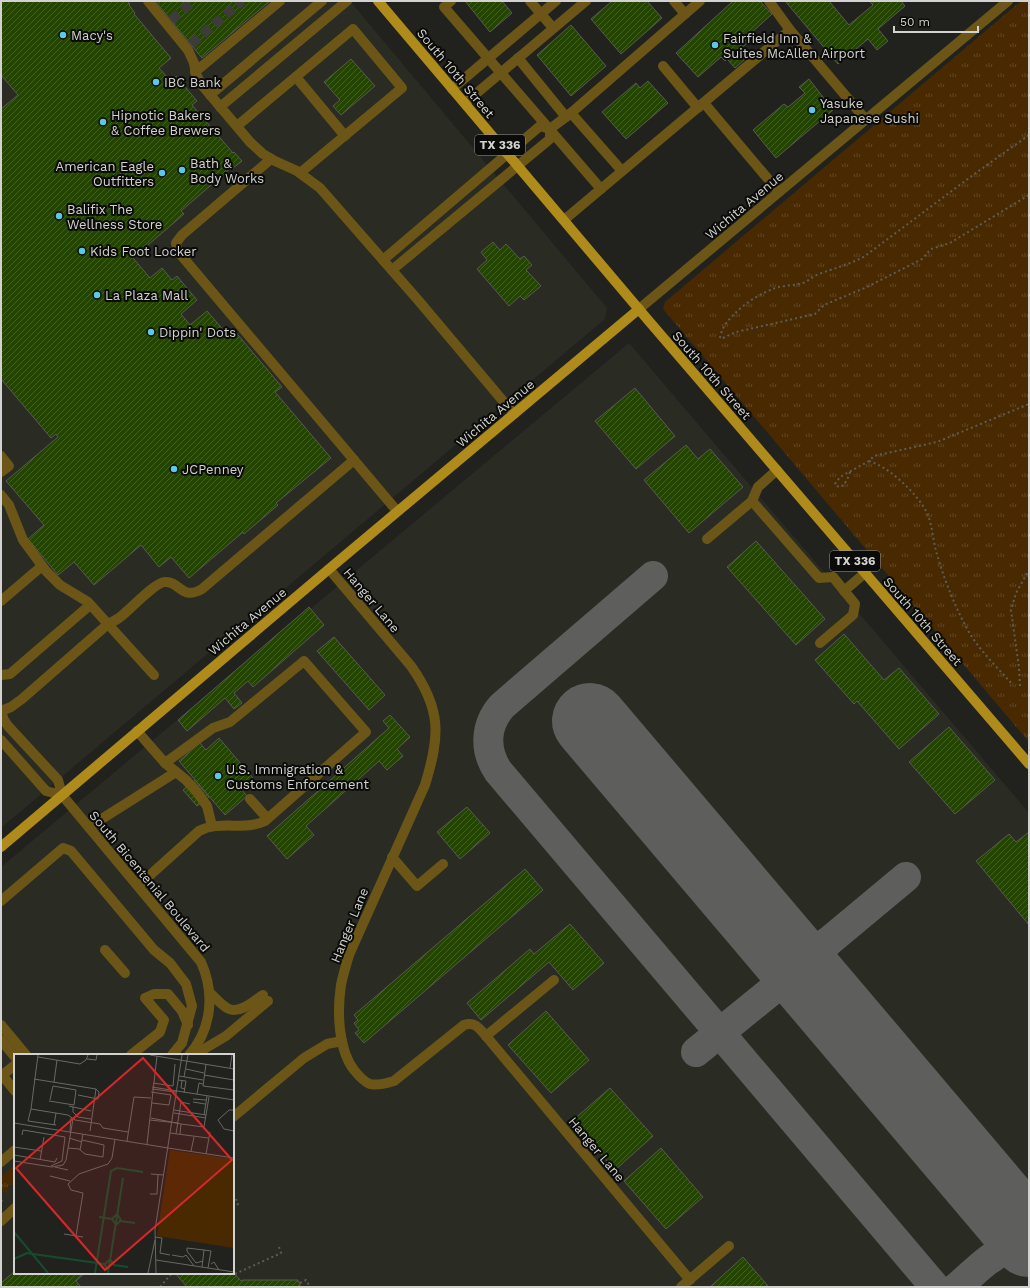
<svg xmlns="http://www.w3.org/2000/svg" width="1030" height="1288" font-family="'Work Sans',sans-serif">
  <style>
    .built { fill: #2a2b22; fill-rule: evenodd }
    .grass { fill: url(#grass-tufts) }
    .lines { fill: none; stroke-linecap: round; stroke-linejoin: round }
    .taxiway { stroke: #5e5f5c; stroke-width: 30 }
    .runway { stroke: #5e5f5c; stroke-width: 76 }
    .building { fill: url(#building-hatch); stroke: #575955 }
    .minor-tunnel { stroke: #3c3c39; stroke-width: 10; stroke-dasharray: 10 5; stroke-linecap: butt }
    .path { stroke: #5c5d5a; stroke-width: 2; stroke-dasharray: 2 3; stroke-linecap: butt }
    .minor { stroke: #6b5617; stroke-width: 10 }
    .major { stroke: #ae8b1a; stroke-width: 10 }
    .poi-dot { fill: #5ac8e6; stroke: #0b0b09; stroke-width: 1.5 }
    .labels { text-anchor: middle; stroke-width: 4; stroke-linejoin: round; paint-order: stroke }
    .shield { fill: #0b0b09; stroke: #969694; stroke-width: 1 }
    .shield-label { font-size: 12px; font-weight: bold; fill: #d2d2d0 }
    .poi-label { font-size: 13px; fill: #d2d2d0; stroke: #0b0b09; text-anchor: start }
    .street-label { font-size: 13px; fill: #d2d2d0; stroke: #0b0b09 }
    .inset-river { fill: none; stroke: #184b2d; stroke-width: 2 }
    .inset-road { fill: none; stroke: #686865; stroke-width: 1 }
    .view { fill: #d62828; fill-opacity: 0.15; stroke: #d62828; stroke-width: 2 }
    .inset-edge { fill: none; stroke: #d2d2d0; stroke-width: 2 }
  </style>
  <defs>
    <pattern id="grass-tufts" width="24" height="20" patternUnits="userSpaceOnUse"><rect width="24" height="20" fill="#482900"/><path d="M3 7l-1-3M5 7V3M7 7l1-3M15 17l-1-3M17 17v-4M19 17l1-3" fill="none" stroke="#624724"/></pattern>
    <pattern id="building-hatch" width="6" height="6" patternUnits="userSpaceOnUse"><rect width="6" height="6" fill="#244500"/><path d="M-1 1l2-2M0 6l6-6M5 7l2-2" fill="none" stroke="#435f24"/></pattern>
  </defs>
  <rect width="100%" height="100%" fill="#21221e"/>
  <!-- built -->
  <g class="built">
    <path d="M1 1H350L607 308 605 319 1 828Z"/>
    <path d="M629 343 1029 813V1287H1V867ZM15 1055H233V1273H15Z"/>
  </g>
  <!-- grass -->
  <g class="grass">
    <path d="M1021 1H1029V742L663 309 665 302Z"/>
    <path d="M15 1165V1185H8L7 1195 1 1188V1181L3 1179 1 1177Z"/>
  </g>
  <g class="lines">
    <!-- taxiway -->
    <g class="taxiway">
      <path d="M653 576 502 706C485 725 484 750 498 771L935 1287"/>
      <path d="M771 935C790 949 806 957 828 942"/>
      <path d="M826 999C814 979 810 960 828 942L906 877"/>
      <path d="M696 1052 776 987C797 980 808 987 826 999"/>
      <path d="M996 1200 1011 1210 1029 1214"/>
      <path d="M992 1258C1011 1238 1007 1223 996 1200"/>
      <path d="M957 1287C971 1276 990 1254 1007 1250 1014 1248 1022 1249 1029 1251"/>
    </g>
    <!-- runway -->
    <path class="runway" d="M590 721 1029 1239"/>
  </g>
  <!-- building -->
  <g class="building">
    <path d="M1 1H127L130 4 129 5 135 13 134 14 171 58 159 68 168 78 169 77 172 80 176 76 197 101 192 105 233 153 234 152 242 161 233 168 232 167 181 211 184 214 133 258 150 278 162 268 172 280 177 276 197 300 181 314 190 325 207 311 226 333 232 328 282 387 275 392 331 458 276 503 278 505 244 534 243 532 189 578 171 557 159 567 141 545 94 585 74 562 58 575 28 539 44 525 6 481 58 437 56 434 51 438 1 379V109L18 95 1 75Z"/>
    <path d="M155 1H270L202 58Z"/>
    <path d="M465 1H502L512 13 490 32Z"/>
    <path d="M612 1H647L662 18 621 54 591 19Z"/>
    <path d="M733 1H760L772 14 749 35 752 39 738 51 745 59 735 68 727 59 725 61 721 57 698 77 676 53Z"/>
    <path d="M785 1H829L849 25 873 5 869 1H901L905 6 878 29 888 41 877 50 868 39 838 64Z"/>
    <path d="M571 25 606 66 571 96 537 55Z"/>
    <path d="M351 59 375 86 341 115 333 106 340 100 324 82Z"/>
    <path d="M809 79 833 110 776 158 753 130 784 104 788 107 805 93 799 87Z"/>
    <path d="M648 81 668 103 626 139 602 112 636 83 640 88Z"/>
    <path d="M493 242 500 250 506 244 520 259 524 256 532 265 526 270 541 286 524 300 520 296 509 306 477 269 487 260 481 252Z"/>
    <path d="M635 388 675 436 636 469 595 421Z"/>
    <path d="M686 445 698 459 710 449 743 487 689 533 644 480Z"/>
    <path d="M756 541 825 619 796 645 727 567Z"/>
    <path d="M309 607 324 625 253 687 248 681 234 693 242 703 234 709 225 698 187 731 178 720Z"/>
    <path d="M844 634 884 680 899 668 939 714 899 749 857 701 854 704 815 660Z"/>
    <path d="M334 637 385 695 369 710 317 651Z"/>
    <path d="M390 715 410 737 397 749 403 756 387 770 379 761 306 826 314 835 287 859 267 836 389 728 383 721Z"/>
    <path d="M949 727 995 780 955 814 909 762Z"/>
    <path d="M219 738 253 778 241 789 247 796 225 815 179 761 200 743 206 750Z"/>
    <path d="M195 780 209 797 197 806 183 790Z"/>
    <path d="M467 807 490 833 460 859 437 832Z"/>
    <path d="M1029 832V925L976 861 1009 834 1016 842Z"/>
    <path d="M525 869 543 890 364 1043 355 1033 359 1030 354 1023 358 1020 354 1015Z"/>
    <path d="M570 924 604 963 573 990 549 962 481 1020 467 1003 530 949 534 954Z"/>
    <path d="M546 1011 589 1060 551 1093 508 1045Z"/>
    <path d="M610 1088 653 1136 615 1170 572 1121Z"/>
    <path d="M661 1148 703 1197 666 1229 624 1181Z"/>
    <path d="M743 1257 769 1287H710Z"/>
    <path d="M15 1271V1273H85L76 1281 81 1287H1V1283Z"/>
    <path d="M233 1272 241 1281 243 1280H298V1282H300V1287H187L175 1273H233Z"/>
  </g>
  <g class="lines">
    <!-- minor-tunnel -->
    <g class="minor-tunnel">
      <path d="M171 20 194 1"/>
      <path d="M191 44 242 1"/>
    </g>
    <!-- path -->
    <g class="path">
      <path d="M1029 135 973 175 865 256C851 264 835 268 819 274 813 276 809 281 803 283 793 286 782 285 773 289 755 295 722 318 720 338H723L736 332 815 314 824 305 867 287 922 259 931 249 950 243 1029 195"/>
      <path d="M869 461C889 467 917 493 927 513 932 524 933 539 936 551 943 576 953 602 965 625 976 647 996 666 1012 684"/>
      <path d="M850 472C848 478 846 483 841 487L836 486 835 484 840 477 869 461 874 456 937 442 1029 404"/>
      <path d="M1020 686 1019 668 1011 610 1016 593 1029 570"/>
      <path d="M1 1200 4 1204"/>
      <path d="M233 1208 238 1204 236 1199"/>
      <path d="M235 1274 281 1253 279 1247"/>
      <path d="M300 1283 306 1280 310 1287"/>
      <path d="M160 1287 172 1273"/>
    </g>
    <!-- minor -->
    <g class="minor">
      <path d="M148 1 188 50 194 63 196 74 201 84 250 142 263 154 275 161 297 171 320 188 418 300 514 414"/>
      <path d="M451 1 444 7 601 189"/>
      <path d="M530 1 553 28"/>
      <path d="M674 1 685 14"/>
      <path d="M769 1 790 30 866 120"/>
      <path d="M518 58 566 117"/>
      <path d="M663 66 698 108"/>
      <path d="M195 72 280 1"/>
      <path d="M296 77 345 136"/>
      <path d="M452 89 556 1"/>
      <path d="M210 95 322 1"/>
      <path d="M465 103 586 1"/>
      <path d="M704 103 779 192"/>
      <path d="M220 107 347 1"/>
      <path d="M571 113 700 1"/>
      <path d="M237 126 353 29 402 88 300 173"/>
      <path d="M550 129 571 113 622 171"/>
      <path d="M271 159 182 235 176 243 177 249 181 255 397 511"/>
      <path d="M564 220 790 30"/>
      <path d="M383 260 540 126 550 129"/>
      <path d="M392 270 550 139V129"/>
      <path d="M639 309 1008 1"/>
      <path d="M1 456 9 466 1 472"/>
      <path d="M1 495 9 505 23 540 46 571 60 585 88 602 154 675"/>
      <path d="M752 501 819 578 833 577 855 604 853 615 820 643"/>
      <path d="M707 539 752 501 758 487 777 470"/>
      <path d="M329 569 411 666C442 710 440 736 425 785L349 955C346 965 343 975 341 985 337 1011 338 1049 354 1070 358 1075 364 1082 370 1084 378 1086 387 1083 394 1081L464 1025C475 1021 480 1029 486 1036L690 1280"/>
      <path d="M844 591 865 573"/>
      <path d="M1 601 42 566"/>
      <path d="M1 675 10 674 90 605"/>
      <path d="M1 711 11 707 22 699 108 624C112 622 116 620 119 618 129 611 155 582 165 582 180 581 181 601 202 589L354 460"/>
      <path d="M1 711 4 720 8 726 58 780 62 795 201 962C215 993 212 1029 189 1055"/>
      <path d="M137 731 165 763 186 780 197 792 207 806 212 826"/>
      <path d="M1 740 46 791 62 795"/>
      <path d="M250 799 267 818"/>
      <path d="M89 827 176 772"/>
      <path d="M392 857 417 886 443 864"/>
      <path d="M138 886 199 831C219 820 244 831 265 821L366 732 304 661 230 722 213 728 165 763"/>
      <path d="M1 901 63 848 71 851 154 950 170 963 186 984 192 1006 182 1043 172 1055"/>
      <path d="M105 950 125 973"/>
      <path d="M210 993C216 998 222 1006 229 1009 240 1014 255 1000 263 995"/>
      <path d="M1 1025 26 1055"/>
      <path d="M486 1036 554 980"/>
      <path d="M1 1040 15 1057"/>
      <path d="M131 1055 160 1032 164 1020 145 998 154 994H168L182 1011 188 1025"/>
      <path d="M194 1055 226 1036 268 1001"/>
      <path d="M2 1075 15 1091"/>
      <path d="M1 1076 15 1065"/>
      <path d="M233 1117 304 1058 327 1044 342 1041"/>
      <path d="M1 1162 15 1150"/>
      <path d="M1 1221 15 1208"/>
      <path d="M681 1287 729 1246"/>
    </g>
    <!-- major -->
    <g class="major">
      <path d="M378 1 648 320 1029 764"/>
      <path d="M1 847 329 569 639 309"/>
    </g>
  </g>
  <!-- markers -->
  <g class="poi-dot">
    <circle cx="63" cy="35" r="4"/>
    <circle cx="715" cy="45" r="4"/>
    <circle cx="156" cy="82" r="4"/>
    <circle cx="812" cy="110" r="4"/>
    <circle cx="103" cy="122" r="4"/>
    <circle cx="182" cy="170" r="4"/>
    <circle cx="162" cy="173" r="4"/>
    <circle cx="59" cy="216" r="4"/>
    <circle cx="82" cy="251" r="4"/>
    <circle cx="97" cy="295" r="4"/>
    <circle cx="151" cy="332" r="4"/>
    <circle cx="174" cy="469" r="4"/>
    <circle cx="218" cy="776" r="4"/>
  </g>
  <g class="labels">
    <!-- shield labels -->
    <g class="shield">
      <rect x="475" y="135" width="50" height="20" rx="3"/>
      <rect x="830" y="551" width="50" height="20" rx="3"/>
    </g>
    <g class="shield-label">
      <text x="500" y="149">TX 336</text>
      <text x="855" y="565">TX 336</text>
    </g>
    <!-- poi labels -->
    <g class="poi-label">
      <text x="71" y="40">Macy's</text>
      <text x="723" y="43">Fairfield Inn &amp;<tspan x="723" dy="15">Suites McAllen Airport</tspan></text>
      <text x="164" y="87">IBC Bank</text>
      <text x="820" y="108">Yasuke<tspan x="820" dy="15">Japanese Sushi</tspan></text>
      <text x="111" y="120">Hipnotic Bakers<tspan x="111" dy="15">&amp; Coffee Brewers</tspan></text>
      <text x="190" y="168">Bath &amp;<tspan x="190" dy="15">Body Works</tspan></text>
      <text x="154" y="171" text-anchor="end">American Eagle<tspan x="154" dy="15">Outfitters</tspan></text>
      <text x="67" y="214">Balifix The<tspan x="67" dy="15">Wellness Store</tspan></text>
      <text x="90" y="256">Kids Foot Locker</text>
      <text x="105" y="300">La Plaza Mall</text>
      <text x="159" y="337">Dippin' Dots</text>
      <text x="182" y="474">JCPenney</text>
      <text x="226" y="774">U.S. Immigration &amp;<tspan x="226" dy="15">Customs Enforcement</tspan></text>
    </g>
    <!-- street labels -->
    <g class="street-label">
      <text transform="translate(456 73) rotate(50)" y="5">South 10th Street</text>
      <text transform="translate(744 205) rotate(-40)" y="5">Wichita Avenue</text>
      <text transform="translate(712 375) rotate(49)" y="5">South 10th Street</text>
      <text transform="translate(495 413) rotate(-40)" y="5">Wichita Avenue</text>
      <text transform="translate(372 600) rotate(50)" y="5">Hanger Lane</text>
      <text transform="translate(247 621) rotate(-40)" y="5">Wichita Avenue</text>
      <text transform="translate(923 621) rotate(49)" y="5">South 10th Street</text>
      <text transform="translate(150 881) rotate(50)" y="5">South Bicentenial Boulevard</text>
      <text transform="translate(349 925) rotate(-68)" y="5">Hanger Lane</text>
      <text transform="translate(597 1149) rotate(50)" y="5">Hanger Lane</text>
    </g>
  </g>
  <!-- overview -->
  <g transform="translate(14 1054)">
    <rect width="220" height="220" fill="#21221e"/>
    <path d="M156 96 220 105V194L143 182Z" fill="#482900"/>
    <path class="inset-river" d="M85 163 98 165 102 171 106 167 121 169M98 165 103 160 107 166M0 178 34 219M12 199 90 210 95 216M0 205 13 199M91 210 96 205 100 211 114 213M81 219 97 117 103 114 129 118M94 219 109 124"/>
    <path class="inset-road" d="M24 1 17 55 54 61 61 66 86 70 89 74 114 78M136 1 220 15M24 3 66 10 72 6 74 1M73 5 82 6 83 1M192 10 189 32 220 36M216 14 218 1M172 15 190 19M190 21 220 26M165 22 189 26M170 23 174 1M20 25 82 35 76 77M164 26 172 27 170 39M168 26 167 34 171 35M40 28 43 6M139 29 159 32 161 10M138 33 220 46M138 35 162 38M137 38 157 41 155 51 138 49M183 40 185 29 189 30M64 41 84 45 85 38 82 35M179 45 192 46M35 47 60 51 62 36 39 32 36 46M179 48 191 50M55 52 77 57M59 53V58L64 63 77 65M17 55 14 67 42 71M160 56 192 61M220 56H215L204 66 210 75 220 77M160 59 192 64M190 61 193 42M137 64 167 70 166 80M136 66 164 69M0 69 154 94M167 70 190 73 195 43M40 71 42 59M56 78 57 64M156 79 194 84M162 80 167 48 176 50M8 81 9 76 51 83 48 107 37 112M55 84 68 88M113 87 120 43 137 44M133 90 143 2M0 93 27 97M54 94 65 95 71 100 89 103 90 91 68 86M154 94 220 104M66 96 69 80M177 97 180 83M192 100 196 78M0 101 41 108 43 104M26 106 30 83M0 107 38 113 49 111 52 106 59 65M41 113 54 116M137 120 150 121M36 122 56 127M136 140H143L144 121M50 180 69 183M62 182 69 139 57 136 54 130 65 120 94 110 98 104 101 85M141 183 148 184 146 199 156 201M190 196 197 197 194 214M158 201 169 203 172 201 180 212M142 206 220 218M189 207 182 209 173 197V194L190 196M197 210 200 208 205 216M188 213 190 196M134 219 141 186M142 219 141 176 168 1"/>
    <path class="view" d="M129 4 218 106 91 216 2 114Z"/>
    <rect width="220" height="220" class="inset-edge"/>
  </g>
  <!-- border -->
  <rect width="1030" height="1288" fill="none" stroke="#d2d2d0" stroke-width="4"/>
  <!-- scale -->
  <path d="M894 26v6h84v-6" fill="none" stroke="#d2d2d0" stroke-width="2"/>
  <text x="900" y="26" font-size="12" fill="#d2d2d0" stroke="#0b0b09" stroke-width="3" paint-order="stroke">50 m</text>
</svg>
